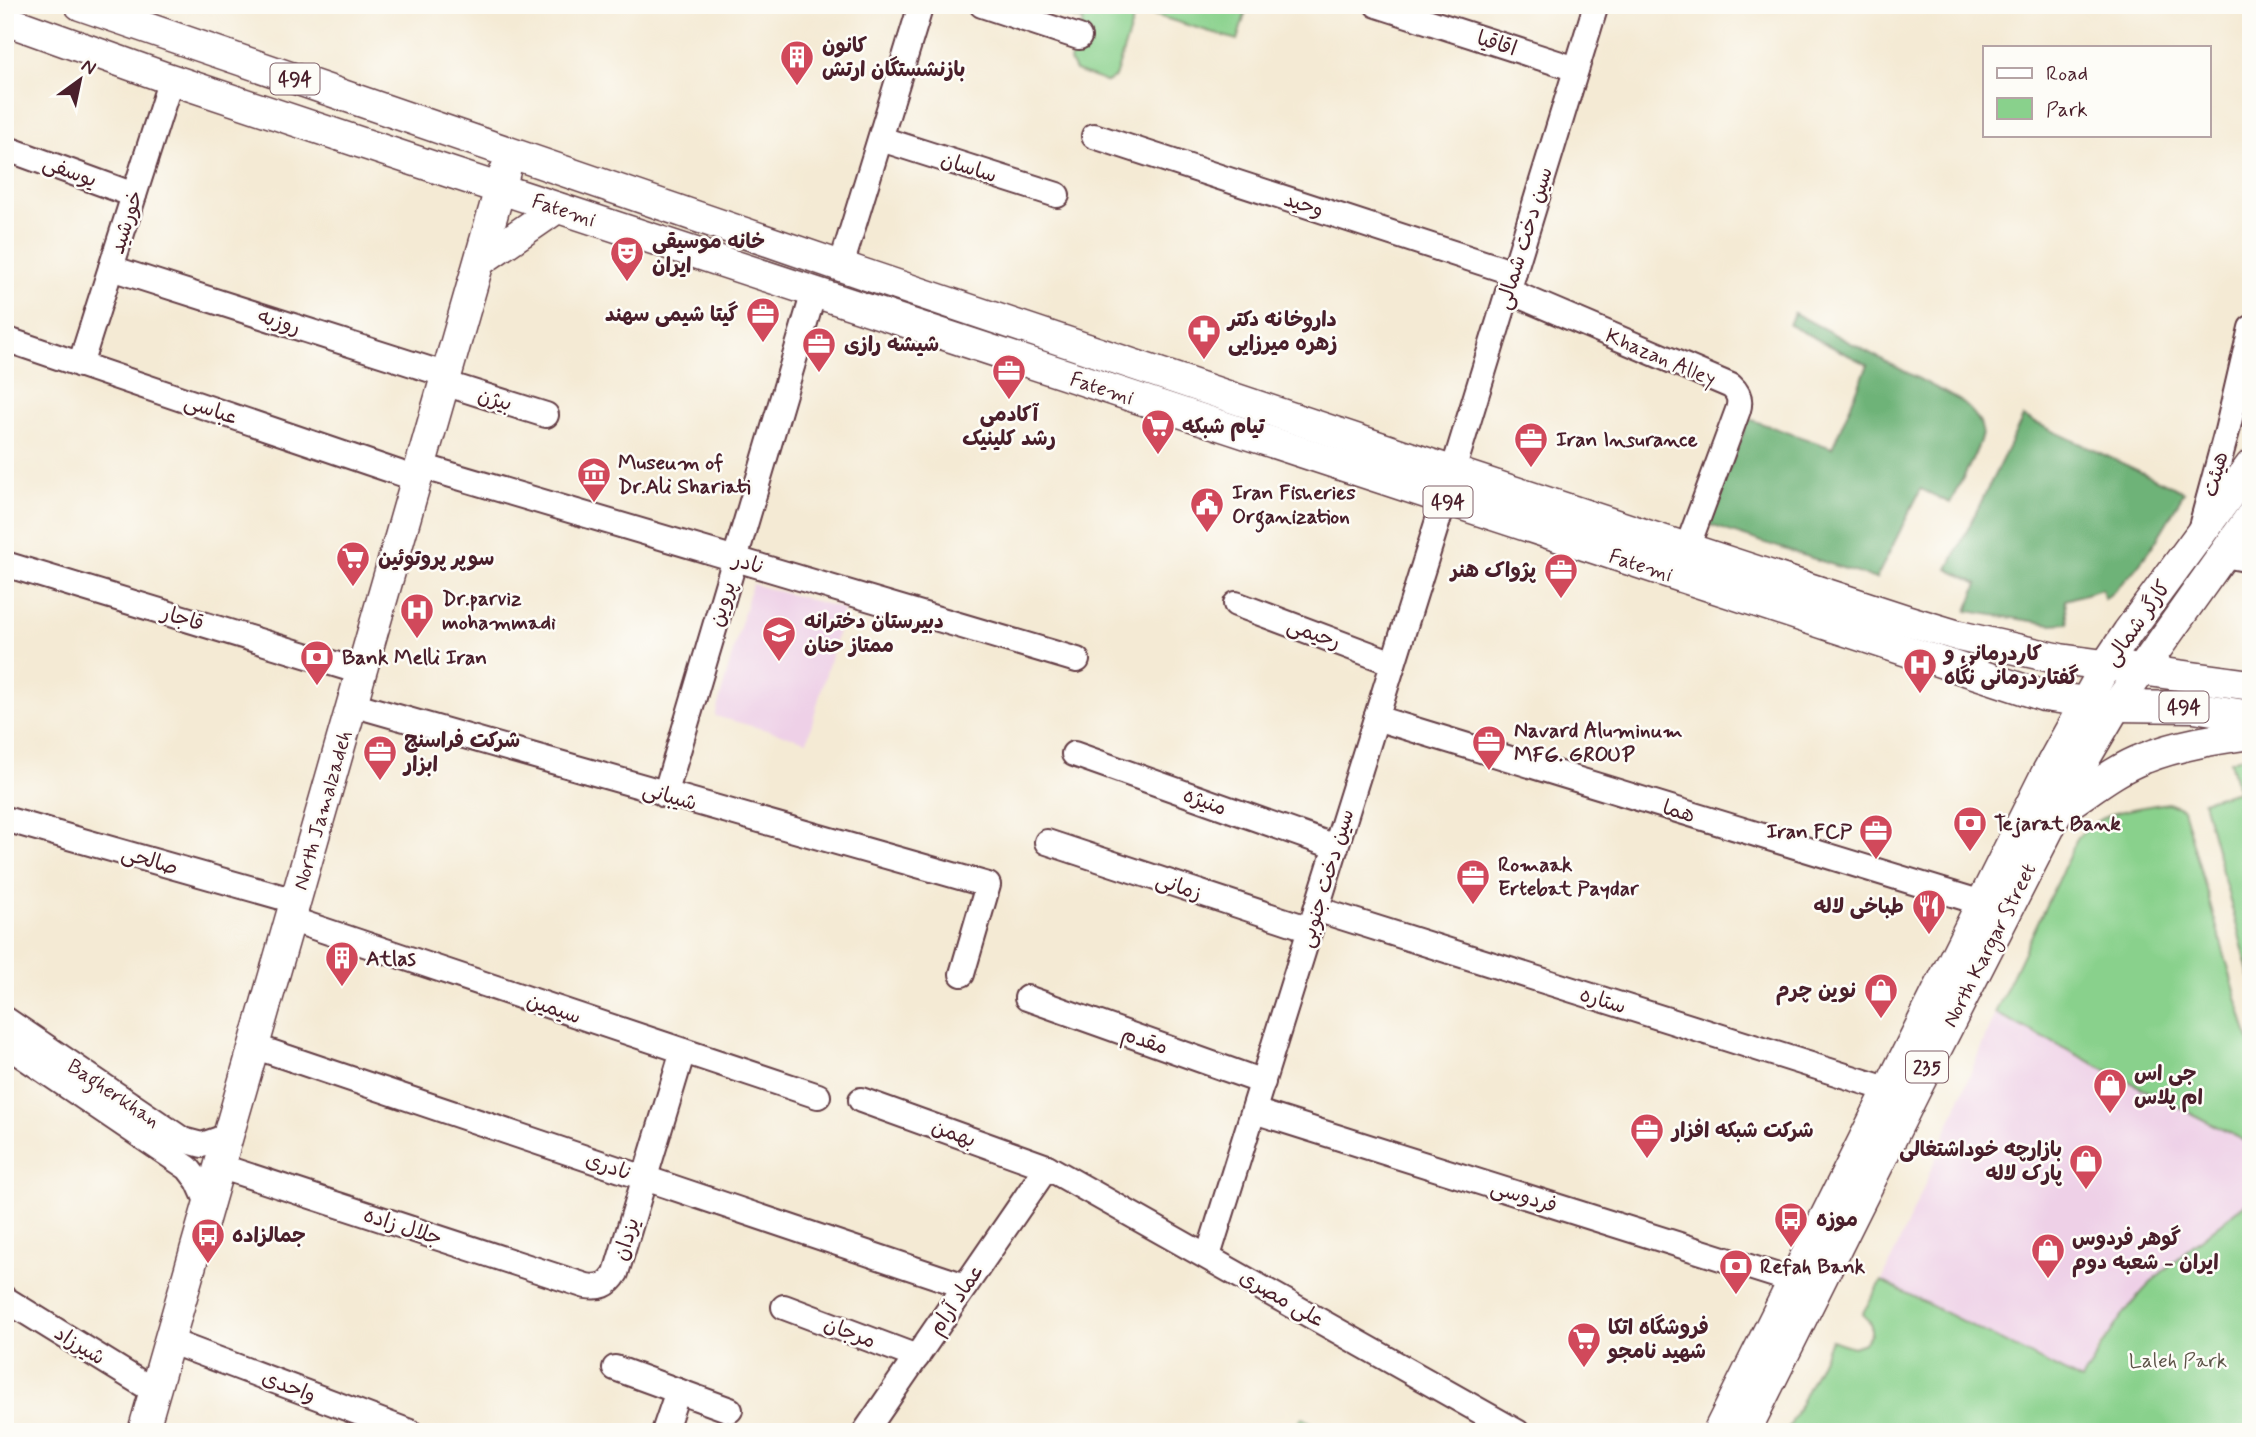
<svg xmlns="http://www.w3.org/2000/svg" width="2256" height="1437" font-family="Mynerve,'Playpen Sans Arabic',sans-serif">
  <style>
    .built { fill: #eed0e7 }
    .green { fill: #89d18c; stroke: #6a785c; stroke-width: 2 }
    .forest { fill: #6eb378; stroke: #5c6952; stroke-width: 2 }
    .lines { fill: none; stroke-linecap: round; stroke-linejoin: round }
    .minor-casing { stroke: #643d44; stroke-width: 28 }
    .major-casing { stroke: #643d44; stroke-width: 33 }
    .minor { stroke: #fff; stroke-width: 24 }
    .major { stroke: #fff; stroke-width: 30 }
    .labels { text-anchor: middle; stroke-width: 5; stroke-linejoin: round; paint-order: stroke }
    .shield { fill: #fdfcf7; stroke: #806168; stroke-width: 2 }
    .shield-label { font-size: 19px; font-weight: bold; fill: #4a1f2b }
    .street-label { font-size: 21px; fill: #4a1f2b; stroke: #fdfcf7 }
    .poi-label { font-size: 21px; font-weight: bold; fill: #4a1f2b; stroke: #fdfcf7; text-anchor: start }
    .park-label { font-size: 21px; fill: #5d5448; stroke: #fdfcf7 }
  </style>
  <rect width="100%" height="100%" fill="#fdfcf7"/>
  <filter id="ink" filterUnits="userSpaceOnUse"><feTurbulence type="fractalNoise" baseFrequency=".0143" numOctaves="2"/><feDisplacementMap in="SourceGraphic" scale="14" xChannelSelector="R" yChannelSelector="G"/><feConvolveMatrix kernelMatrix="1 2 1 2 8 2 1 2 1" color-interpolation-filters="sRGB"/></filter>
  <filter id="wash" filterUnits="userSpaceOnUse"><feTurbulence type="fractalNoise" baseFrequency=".00686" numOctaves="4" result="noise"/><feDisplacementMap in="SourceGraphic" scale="28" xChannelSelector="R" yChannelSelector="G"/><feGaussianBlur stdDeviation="1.57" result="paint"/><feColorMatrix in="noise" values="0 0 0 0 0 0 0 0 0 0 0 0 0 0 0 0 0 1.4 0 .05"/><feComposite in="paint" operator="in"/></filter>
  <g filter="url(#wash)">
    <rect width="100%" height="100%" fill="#f4ead4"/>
    <!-- built -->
    <g class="built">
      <path d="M752 584 844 609 807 741 715 716Z"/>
      <path d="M1995 1013 2251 1144V1199L2163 1273 2127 1309 2100 1346 2083 1381 1882 1281 1925 1184Z"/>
    </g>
    <!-- green -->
    <g class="green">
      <path d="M1028 5H1087L1082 21Z"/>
      <path d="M1089 5H1098V12L1106 13 1107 7 1134 17 1115 77 1107 82 1075 71 1070 61Z"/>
      <path d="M1121 5H1248L1237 40Z"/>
      <path d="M2251 753V979L2203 801 2238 791 2230 761Z"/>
      <path d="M2168 803 2183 809 2251 1047V1144L1995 1013 2078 837C2108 808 2128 810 2168 803Z"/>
      <path d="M2251 1199V1432H1787L1831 1340 1853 1347 1864 1343 1871 1333V1323L1862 1314 1882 1281 2082 1381C2096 1357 2108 1334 2125 1312 2159 1268 2208 1234 2251 1199Z"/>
      <path d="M1302 1417 1326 1432H1293Z"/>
    </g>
    <!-- forest -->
    <g class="forest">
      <path d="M1794 313 1959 400C1968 407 1981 418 1982 431 1983 444 1957 488 1950 503L1921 489 1876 579 1707 524 1749 419 1832 448 1868 365 1789 325Z"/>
      <path d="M2023 417 2184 492C2162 532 2141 570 2105 599L2102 589 2065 600 2068 623 2051 624 1967 611 1978 584 1948 569Z"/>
    </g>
  </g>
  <g filter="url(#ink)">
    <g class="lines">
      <!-- minor casing -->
      <g class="minor-casing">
        <g id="minor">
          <path d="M982 5 1079 37"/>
          <path d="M1377 5 1576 69"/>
          <path d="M1094 136 1514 273"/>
          <path d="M881 139 1057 195"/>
          <path d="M5 148 134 195"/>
          <path d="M841 266 921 5"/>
          <path d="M111 268 447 375"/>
          <path d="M1508 291 1731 386C1739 393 1741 400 1738 410L1687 548"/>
          <path d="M5 339 417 479"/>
          <path d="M80 365 171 79"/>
          <path d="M444 383 546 415"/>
          <path d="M421 466 1077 660"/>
          <path d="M1453 471 1596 5"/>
          <path d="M2201 527 2227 431 2251 328"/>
          <path d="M2224 555 2251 560"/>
          <path d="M5 564 361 672"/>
          <path d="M1236 604 1393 663"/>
          <path d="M352 704 988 885 962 974"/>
          <path d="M1376 718 1982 903"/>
          <path d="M1074 754 1336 847"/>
          <path d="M665 795 814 292"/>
          <path d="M5 819 295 901"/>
          <path d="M1047 842 1310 929"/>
          <path d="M1316 909 1890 1090"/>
          <path d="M290 919 818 1096"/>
          <path d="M1027 998 1263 1082"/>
          <path d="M5 1019 183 1140 202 1145 228 1136"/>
          <path d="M5 1044 188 1168 198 1181 208 1203"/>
          <path d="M253 1046 965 1286"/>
          <path d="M861 1100 1047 1167 1517 1432"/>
          <path d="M1254 1111 1794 1281"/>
          <path d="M219 1166 586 1286C600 1288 608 1286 616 1273L683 1051"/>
          <path d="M1208 1256 1444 501"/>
          <path d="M5 1299 154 1391"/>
          <path d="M784 1307 917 1357"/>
          <path d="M169 1341 410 1432"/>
          <path d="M615 1368 730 1410"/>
          <path d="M664 1432 678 1391"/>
          <path d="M865 1432 1047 1167"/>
        </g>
      </g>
      <!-- major casing -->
      <g class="major-casing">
        <g id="major">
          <path d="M80 5 864 274 1424 462 1906 620 1959 636 2060 659 2251 685"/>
          <path d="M5 20 164 77 446 171 2044 696 2116 706 2194 707 2251 716"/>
          <path d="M480 261 557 208"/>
          <path d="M2061 809C2088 792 2115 769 2145 758 2177 745 2216 739 2251 734"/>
          <path d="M143 1432 505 171"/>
          <path d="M1718 1432 2046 774 2106 665 2128 632 2251 465"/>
          <path d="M1745 1432 1915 1091 2083 762 2116 706 2251 516"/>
        </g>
      </g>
      <!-- minor -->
      <use href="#minor" class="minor"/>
      <!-- major -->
      <use href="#major" class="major"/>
    </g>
  </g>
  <!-- icons -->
  <defs>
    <g id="building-pin" transform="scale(1.75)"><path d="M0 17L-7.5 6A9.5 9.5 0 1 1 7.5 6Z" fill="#d1495b" stroke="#fdfcf7"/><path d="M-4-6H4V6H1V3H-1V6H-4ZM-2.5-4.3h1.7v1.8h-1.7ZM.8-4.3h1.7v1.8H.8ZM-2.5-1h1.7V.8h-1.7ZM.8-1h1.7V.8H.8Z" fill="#fff"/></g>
    <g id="theatre-pin" transform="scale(1.75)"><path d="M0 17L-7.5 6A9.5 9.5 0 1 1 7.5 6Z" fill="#d1495b" stroke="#fdfcf7"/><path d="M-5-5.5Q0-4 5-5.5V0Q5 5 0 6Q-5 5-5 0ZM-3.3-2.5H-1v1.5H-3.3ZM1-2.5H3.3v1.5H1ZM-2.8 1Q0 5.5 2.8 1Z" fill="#fff"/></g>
    <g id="office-pin" transform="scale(1.75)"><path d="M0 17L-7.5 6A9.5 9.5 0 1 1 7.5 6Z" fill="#d1495b" stroke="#fdfcf7"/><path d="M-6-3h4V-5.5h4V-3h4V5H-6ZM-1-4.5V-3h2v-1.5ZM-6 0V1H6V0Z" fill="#fff"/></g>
    <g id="pharmacy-pin" transform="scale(1.75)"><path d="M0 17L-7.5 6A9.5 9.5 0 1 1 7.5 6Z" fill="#d1495b" stroke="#fdfcf7"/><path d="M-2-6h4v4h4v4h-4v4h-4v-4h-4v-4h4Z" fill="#fff"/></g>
    <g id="supermarket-pin" transform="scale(1.75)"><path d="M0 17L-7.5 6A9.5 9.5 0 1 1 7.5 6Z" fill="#d1495b" stroke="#fdfcf7"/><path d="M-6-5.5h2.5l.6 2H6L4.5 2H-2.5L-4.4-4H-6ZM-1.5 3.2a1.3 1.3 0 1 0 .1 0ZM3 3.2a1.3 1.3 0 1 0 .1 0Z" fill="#fff"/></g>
    <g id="museum-pin" transform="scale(1.75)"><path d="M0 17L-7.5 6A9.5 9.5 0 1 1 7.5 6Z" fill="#d1495b" stroke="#fdfcf7"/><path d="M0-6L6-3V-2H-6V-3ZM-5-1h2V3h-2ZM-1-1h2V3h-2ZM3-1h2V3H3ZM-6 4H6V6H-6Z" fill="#fff"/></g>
    <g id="civic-pin" transform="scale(1.75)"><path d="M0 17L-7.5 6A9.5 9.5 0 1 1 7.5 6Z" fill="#d1495b" stroke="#fdfcf7"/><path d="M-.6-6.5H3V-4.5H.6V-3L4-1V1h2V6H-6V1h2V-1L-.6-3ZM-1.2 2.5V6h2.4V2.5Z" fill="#fff"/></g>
    <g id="hospital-pin" transform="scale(1.75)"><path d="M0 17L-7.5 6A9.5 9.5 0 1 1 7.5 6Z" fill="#d1495b" stroke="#fdfcf7"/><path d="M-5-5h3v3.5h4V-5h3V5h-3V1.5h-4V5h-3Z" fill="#fff"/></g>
    <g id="school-pin" transform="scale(1.75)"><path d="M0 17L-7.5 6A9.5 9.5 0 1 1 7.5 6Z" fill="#d1495b" stroke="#fdfcf7"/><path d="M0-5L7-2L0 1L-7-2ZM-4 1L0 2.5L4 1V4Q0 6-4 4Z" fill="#fff"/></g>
    <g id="bank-pin" transform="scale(1.75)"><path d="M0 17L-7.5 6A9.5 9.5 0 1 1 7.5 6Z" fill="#d1495b" stroke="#fdfcf7"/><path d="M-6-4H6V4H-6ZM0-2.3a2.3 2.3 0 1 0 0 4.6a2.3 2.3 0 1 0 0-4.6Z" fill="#fff"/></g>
    <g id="restaurant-pin" transform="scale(1.75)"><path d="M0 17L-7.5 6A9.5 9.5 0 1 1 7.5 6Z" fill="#d1495b" stroke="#fdfcf7"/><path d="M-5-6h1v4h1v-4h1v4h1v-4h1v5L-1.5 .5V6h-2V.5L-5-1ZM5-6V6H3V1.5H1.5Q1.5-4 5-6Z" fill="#fff"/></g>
    <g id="shop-pin" transform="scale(1.75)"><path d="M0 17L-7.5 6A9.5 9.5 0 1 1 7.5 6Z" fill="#d1495b" stroke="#fdfcf7"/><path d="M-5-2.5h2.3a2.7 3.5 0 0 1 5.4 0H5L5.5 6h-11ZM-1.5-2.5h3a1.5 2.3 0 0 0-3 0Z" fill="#fff"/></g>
    <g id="bus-pin" transform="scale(1.75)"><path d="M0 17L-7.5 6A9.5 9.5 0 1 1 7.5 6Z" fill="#d1495b" stroke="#fdfcf7"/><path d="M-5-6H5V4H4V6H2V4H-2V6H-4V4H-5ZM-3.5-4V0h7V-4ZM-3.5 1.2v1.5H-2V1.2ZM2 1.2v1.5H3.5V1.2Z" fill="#fff"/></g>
  </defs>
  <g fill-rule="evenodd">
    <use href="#building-pin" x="797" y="57"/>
    <use href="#theatre-pin" x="627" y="253"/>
    <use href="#office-pin" x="763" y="314"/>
    <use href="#pharmacy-pin" x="1204" y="331"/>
    <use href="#office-pin" x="819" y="344"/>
    <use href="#office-pin" x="1009" y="371"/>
    <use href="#supermarket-pin" x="1158" y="426"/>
    <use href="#office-pin" x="1531" y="439"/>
    <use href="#museum-pin" x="594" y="474"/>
    <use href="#civic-pin" x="1207" y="504"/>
    <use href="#supermarket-pin" x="353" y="558"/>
    <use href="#office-pin" x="1561" y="570"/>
    <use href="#hospital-pin" x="417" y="610"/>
    <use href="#school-pin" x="779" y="633"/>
    <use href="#bank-pin" x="317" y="657"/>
    <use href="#hospital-pin" x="1920" y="665"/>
    <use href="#office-pin" x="1489" y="742"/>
    <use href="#office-pin" x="380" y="752"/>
    <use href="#bank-pin" x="1970" y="823"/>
    <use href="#office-pin" x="1876" y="831"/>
    <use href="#office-pin" x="1473" y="876"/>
    <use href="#restaurant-pin" x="1929" y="906"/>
    <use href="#building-pin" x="342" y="958"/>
    <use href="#shop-pin" x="1881" y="990"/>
    <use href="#shop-pin" x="2110" y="1085"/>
    <use href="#office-pin" x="1647" y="1130"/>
    <use href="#shop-pin" x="2086" y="1161"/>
    <use href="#bus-pin" x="1791" y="1219"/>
    <use href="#bus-pin" x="208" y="1235"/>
    <use href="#shop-pin" x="2048" y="1250"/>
    <use href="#bank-pin" x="1736" y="1266"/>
    <use href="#supermarket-pin" x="1584" y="1339"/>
  </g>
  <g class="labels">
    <!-- shield labels -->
    <g class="shield">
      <rect x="270.5" y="63.5" width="49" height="31" rx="5"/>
      <rect x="1423.5" y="486.5" width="49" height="31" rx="5"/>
      <rect x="2159.5" y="691.5" width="49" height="31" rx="5"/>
      <rect x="1906" y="1051.5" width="42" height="31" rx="5"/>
    </g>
    <g class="shield-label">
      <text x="295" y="86">494</text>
      <text x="1448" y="509">494</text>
      <text x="2184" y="714">494</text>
      <text x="1927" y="1074">235</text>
    </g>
    <!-- street labels -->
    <g class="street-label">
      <text transform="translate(1497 43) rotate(18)" y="7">اقاقیا</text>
      <text transform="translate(969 167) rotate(18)" y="7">ساسان</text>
      <text transform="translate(70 171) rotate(20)" y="7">یوسفی</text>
      <text transform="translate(1304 204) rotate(18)" y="7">وحید</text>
      <text transform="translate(564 210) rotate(18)" y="7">Fatemi</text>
      <text transform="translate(126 222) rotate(-72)" y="7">خورشید</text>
      <text transform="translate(1524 238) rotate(-73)" y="7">سین دخت شمالی</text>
      <text transform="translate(279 321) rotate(18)" y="7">روزبه</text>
      <text transform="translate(1661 357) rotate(23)" y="7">Khazan Alley</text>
      <text transform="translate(1102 388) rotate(18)" y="7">Fatemi</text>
      <text transform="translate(495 399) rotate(17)" y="7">بیژن</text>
      <text transform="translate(211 409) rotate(19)" y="7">عباسی</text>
      <text transform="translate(2215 474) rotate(-75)" y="7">هیئت</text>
      <text transform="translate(749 563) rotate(16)" y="7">نادر</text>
      <text transform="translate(1641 565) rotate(18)" y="7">Fatemi</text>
      <text transform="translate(722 604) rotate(-73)" y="7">پروین</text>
      <text transform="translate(183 618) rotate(17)" y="7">قاجار</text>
      <text transform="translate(2137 623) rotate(-55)" y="7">کارگر شمالی</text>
      <text transform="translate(1314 633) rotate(20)" y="7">رحیمی</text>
      <text transform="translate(670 796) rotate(16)" y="7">شیبانی</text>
      <text transform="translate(1205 801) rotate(20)" y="7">منیژه</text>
      <text transform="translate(322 810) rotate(-74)" y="7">North Jamalzadeh</text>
      <text transform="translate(1679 811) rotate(17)" y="7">هما</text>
      <text transform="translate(150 860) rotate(16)" y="7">صالحی</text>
      <text transform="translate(1326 878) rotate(-73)" y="7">سین دخت جنوبی</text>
      <text transform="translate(1179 886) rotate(19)" y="7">زمانی</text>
      <text transform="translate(1989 945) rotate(-63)" y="7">North Kargar Street</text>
      <text transform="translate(1603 1000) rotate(17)" y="7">ستاره</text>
      <text transform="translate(554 1008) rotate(19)" y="7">سیمین</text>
      <text transform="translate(1145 1040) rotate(19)" y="7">مقدم</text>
      <text transform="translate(114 1093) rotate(34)" y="7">Bagherkhan</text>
      <text transform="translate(954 1133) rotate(20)" y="7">بهمن</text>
      <text transform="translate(609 1166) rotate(19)" y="7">نادری</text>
      <text transform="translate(1524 1196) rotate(17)" y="7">فردوسی</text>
      <text transform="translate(403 1226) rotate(18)" y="7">جلال زاده</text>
      <text transform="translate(626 1239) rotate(-73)" y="7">یزدان</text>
      <text transform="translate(1282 1298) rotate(30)" y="7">علی مصری</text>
      <text transform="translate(956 1299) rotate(-56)" y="7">عماد آرام</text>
      <text transform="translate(850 1332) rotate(21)" y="7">مرجان</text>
      <text transform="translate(80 1345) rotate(32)" y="7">شیرزاد</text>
      <text transform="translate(289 1386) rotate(21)" y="7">واحدی</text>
    </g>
    <!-- poi labels -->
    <g class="poi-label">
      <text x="822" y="52">کانون<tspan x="822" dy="24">بازنشستگان ارتش</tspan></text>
      <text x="652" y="248">خانه موسیقی<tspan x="652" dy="24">ایران</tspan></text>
      <text x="738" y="321" text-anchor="end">گیتا شیمی سهند</text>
      <text x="1228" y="326">داروخانه دکتر<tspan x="1228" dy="24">زهره میرزایی</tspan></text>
      <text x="844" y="351">شیشه رازی</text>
      <text x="1009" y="421" text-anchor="middle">آکادمی<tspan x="1009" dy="24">رشد کلینیک</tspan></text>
      <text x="1182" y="433">تیام شبکه</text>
      <text x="1556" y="446">Iran Insurance</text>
      <text x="618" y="469">Museum of<tspan x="618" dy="24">Dr.Ali Shariati</tspan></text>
      <text x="1232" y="499">Iran Fisheries<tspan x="1232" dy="24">Organization</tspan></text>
      <text x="378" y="565">سوپر پروتوئین</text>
      <text x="1536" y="577" text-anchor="end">پژواک هنر</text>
      <text x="442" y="605">Dr.parviz<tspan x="442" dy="24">mohammadi</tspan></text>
      <text x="804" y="628">دبیرستان دخترانه<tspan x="804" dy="24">ممتاز حنان</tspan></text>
      <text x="1944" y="660">کاردرمانی و<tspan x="1944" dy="24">گفتاردرمانی نگاه</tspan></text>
      <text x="342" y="664">Bank Melli Iran</text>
      <text x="1514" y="737">Navard Aluminum<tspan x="1514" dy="24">MFG. GROUP</tspan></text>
      <text x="404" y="747">شرکت فراسنج<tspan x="404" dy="24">ابزار</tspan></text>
      <text x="1994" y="830">Tejarat Bank</text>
      <text x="1852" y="838" text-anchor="end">Iran FCP</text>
      <text x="1498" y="871">Romaak<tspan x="1498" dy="24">Ertebat Paydar</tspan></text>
      <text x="1904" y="913" text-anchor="end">طباخی لاله</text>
      <text x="366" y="965">Atlas</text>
      <text x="1856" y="997" text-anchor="end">نوین چرم</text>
      <text x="2134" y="1080">جی اس<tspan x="2134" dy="24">ام پلاس</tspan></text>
      <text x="1672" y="1137">شرکت شبکه افزار</text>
      <text x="2062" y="1156" text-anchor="end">بازارچه خوداشتغالی<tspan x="2062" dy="24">پارک لاله</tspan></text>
      <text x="1816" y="1226">موزه</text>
      <text x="232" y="1242">جمالزاده</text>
      <text x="2072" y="1245">گوهر فردوس<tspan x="2072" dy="24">ایران - شعبه دوم</tspan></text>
      <text x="1760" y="1273">Refah Bank</text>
      <text x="1608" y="1334">فروشگاه اتکا<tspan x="1608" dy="24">شهید نامجو</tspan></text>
    </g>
    <!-- park labels -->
    <g class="park-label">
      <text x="2178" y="1367">Laleh Park</text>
    </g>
  </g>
  <!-- margin -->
  <rect width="2256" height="1437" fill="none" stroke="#fdfcf7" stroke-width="28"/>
  <!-- legend -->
  <rect x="1983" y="46" width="228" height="91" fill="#fdfcf7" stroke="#b5a4a5" stroke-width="2"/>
  <rect x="1997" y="68" width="35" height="10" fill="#ffffff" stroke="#b5a4a5" stroke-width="2"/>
  <text x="2046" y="80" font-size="21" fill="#4a1f2b">Road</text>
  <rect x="1997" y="98" width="35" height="21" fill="#89d18c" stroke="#b5a4a5" stroke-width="2"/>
  <text x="2046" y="116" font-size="21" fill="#4a1f2b">Park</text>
  <!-- north arrow -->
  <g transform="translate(80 80) rotate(33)" stroke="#fdfcf7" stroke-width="5" paint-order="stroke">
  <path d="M0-5L12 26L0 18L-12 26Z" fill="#4a1f2b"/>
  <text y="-10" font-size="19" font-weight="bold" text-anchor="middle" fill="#4a1f2b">N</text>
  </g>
</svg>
